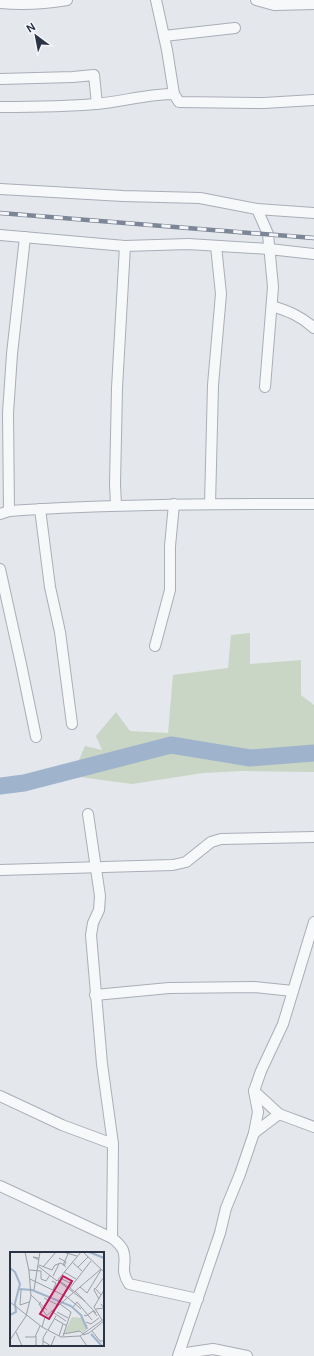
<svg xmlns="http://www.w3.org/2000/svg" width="314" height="1356" font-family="'DM Sans',sans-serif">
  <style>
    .green { fill: #c9d6c5 }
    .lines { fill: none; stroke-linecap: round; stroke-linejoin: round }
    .river { stroke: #9fb4cc; stroke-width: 17 }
    .minor-casing { stroke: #a9aeb7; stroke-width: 12 }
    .minor { stroke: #f7f8fa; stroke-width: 10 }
    .rail-casing { stroke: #7d8696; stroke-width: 4.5 }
    .rail { stroke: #f4f6f9; stroke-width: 3; stroke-dasharray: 9; stroke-linecap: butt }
    .inset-river { fill: none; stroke: #9fb4cc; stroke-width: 2 }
    .inset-road { fill: none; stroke: #9a9fa9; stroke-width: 1 }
    .view { fill: #c2185b; fill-opacity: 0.15; stroke: #c2185b; stroke-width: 2 }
    .inset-edge { fill: none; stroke: #2b3445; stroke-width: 2 }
  </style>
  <rect width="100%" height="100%" fill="#e4e7ec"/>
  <!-- green -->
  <path class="green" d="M250 633V664L301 660V695L314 705V772L242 771 203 773 132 784 72 776 85 746 102 750 96 736 116 712 130 731 168 733 173 675 228 668 231 635Z"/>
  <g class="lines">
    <!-- river -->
    <path class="river" d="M0 786 24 783 171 745 250 758 314 753"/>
    <!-- minor casing -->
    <g class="minor-casing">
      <g id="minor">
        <path d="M156 0 167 50 174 94"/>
        <path d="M256 0 274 5 314 4"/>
        <path d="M0 3C22 5 44 4 67 0"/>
        <path d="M164 36 235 28"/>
        <path d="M0 79 73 77 94 75 97 104"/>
        <path d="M0 107C32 107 63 107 95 104 121 102 147 94 174 94L179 102 264 103 314 100"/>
        <path d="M0 189 123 196 200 198 257 209 314 213"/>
        <path d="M257 209 268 234 273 287 265 387"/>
        <path d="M0 235 125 246 188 244 269 249 314 254"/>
        <path d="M272 306C288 311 301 316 314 328"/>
        <path d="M210 504 213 385 221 294 216 246"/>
        <path d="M116 505 115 484 117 388 125 246"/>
        <path d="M40 509 50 587 60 632 72 724"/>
        <path d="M9 511 8 413 12 354 25 237"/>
        <path d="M0 514 9 511C111 504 212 504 314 504"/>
        <path d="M0 569 21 664 36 737"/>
        <path d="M155 646 170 590V546L174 504"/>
        <path d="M88 814 100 896 99 910 93 923 91 935 102 1064 113 1144 112 1238"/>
        <path d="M0 870 173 865 186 862 211 842 221 839 314 837"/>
        <path d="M95 995 169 988 254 987 293 991"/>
        <path d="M254 1091 279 1114 314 1127"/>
        <path d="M0 1096 62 1125 113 1144"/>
        <path d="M254 1133 279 1114"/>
        <path d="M0 1186 112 1238C116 1241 121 1246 123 1250 128 1263 119 1269 129 1284L198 1299"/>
        <path d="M179 1354 213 1349 247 1356"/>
        <path d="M178 1356 220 1233 226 1208 240 1174 254 1133 258 1112 254 1091 261 1071 283 1024 314 922"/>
      </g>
    </g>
    <!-- minor -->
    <use href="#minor" class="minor"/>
    <!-- rail casing -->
    <g class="rail-casing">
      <path id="rail" d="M0 213 314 238"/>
    </g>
    <!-- rail -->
    <use href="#rail" class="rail"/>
  </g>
  <!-- overview -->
  <g transform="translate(10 1252)">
    <rect width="94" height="94" fill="#e4e7ec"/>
    <path d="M62 65 72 66 78 74 74 81 70 78 69 80 54 81Z" fill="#c9d6c5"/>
    <path class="inset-river" d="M79 0 94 6M0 16 5 20 10 32 5 51 6 60 0 63M9 37 22 38 61 54 71 63 77 77M81 82 92 94"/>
    <path class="inset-road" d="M53 0 67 4M73 0 94 20M49 6 56 10 54 14M29 8 23 5 29 6M62 10 72 19M29 13 42 18M53 13 59 0M28 14 47 29 71 0M33 15 46 0M68 15 78 5M19 18 31 19V27L36 29 40 23M42 18 45 13 51 11 56 15M54 20 66 27M43 24 49 12M50 26 62 32M20 27 57 45 71 57M48 28 64 39M42 29 46 31 43 38M48 29 63 40M70 35 77 41 91 18M60 36 81 9M86 36 94 25M11 38 10 53 19 50M24 38 30 0M65 39 86 61M63 40 75 49M21 43 37 58M34 46 48 53M89 47 84 38 85 36 91 43M0 50 32 75 51 85 70 84 94 67M31 50 29 52 36 63M50 52 61 60 53 84M63 55 67 50 82 68M86 57 94 56 91 52M41 59 56 69M47 60 58 66M74 63 76 64 83 59 87 64M45 67 57 74M92 68 84 55 94 38M76 70 81 72 89 66M32 75 35 65 91 17M38 78 46 64M82 79 90 89H94M6 80 12 94M53 82 70 79 73 82M73 83 79 81 94 69M26 84V93L29 94M49 84 53 72M70 84 77 94M15 85H25L30 74M0 88 16 64 21 44 19 19 15 0M33 89 41 94 45 84M33 94V86L37 79"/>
    <path class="view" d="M53 24 62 29 39 67 30 62Z"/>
    <rect width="94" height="94" class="inset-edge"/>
  </g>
  <!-- north arrow -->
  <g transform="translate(36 36) rotate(328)" stroke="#f4f6f9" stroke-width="3" paint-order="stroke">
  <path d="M0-3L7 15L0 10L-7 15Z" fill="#2b3445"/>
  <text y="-6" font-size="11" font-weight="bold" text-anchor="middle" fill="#2b3445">N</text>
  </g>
</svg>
